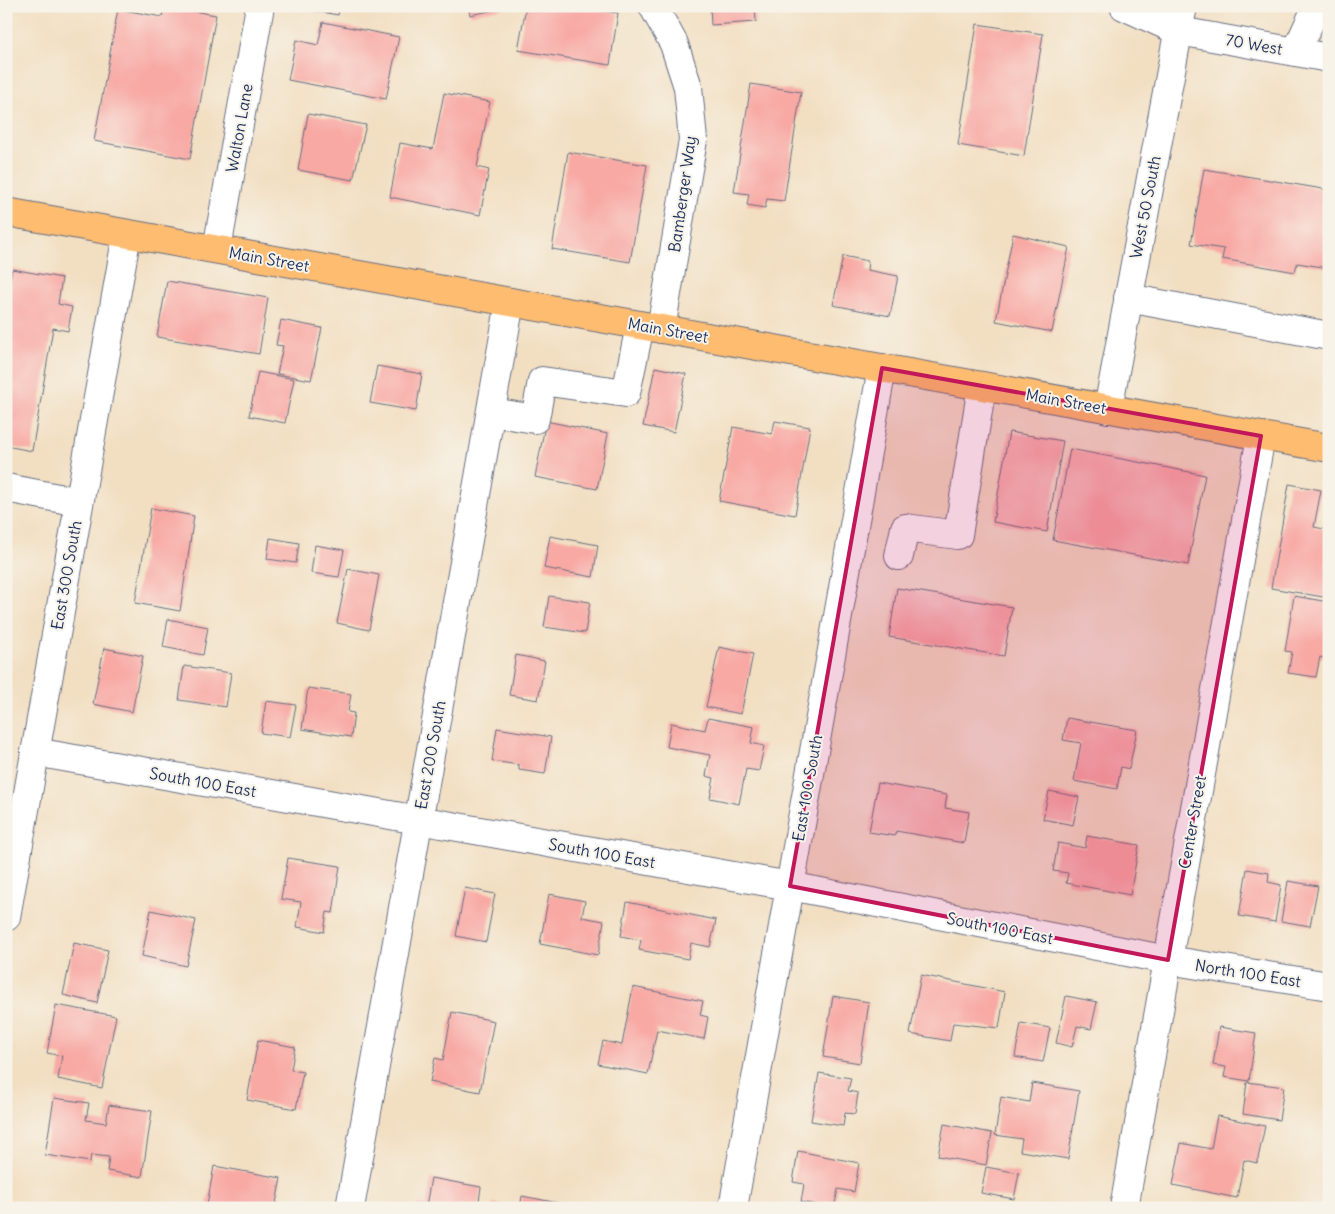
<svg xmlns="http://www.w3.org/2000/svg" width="1335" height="1214" font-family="Delius,sans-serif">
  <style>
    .building { fill: #f8a9a4 }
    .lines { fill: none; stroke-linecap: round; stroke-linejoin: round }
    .minor-casing { stroke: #666d81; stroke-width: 30 }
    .major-casing { stroke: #666d81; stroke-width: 30 }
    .minor { stroke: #fff; stroke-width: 28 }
    .major { stroke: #fdbc6f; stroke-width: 28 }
    .marked { fill: #c2185b; fill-opacity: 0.2; stroke: #c2185b; stroke-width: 4; stroke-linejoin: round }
    .labels { text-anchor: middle; stroke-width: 4; stroke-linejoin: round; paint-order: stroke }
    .street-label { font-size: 16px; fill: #1b2f5e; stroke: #f7f3e8 }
  </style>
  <rect width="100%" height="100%" fill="#f7f3e8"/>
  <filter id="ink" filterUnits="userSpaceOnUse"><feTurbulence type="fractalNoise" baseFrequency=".02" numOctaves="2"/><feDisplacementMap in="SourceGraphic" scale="10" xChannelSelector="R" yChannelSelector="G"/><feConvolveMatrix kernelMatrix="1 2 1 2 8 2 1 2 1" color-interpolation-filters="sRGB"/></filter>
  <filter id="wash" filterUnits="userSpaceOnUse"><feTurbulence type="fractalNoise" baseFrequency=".0096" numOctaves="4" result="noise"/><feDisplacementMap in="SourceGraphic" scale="20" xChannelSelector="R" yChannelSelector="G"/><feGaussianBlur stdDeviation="1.12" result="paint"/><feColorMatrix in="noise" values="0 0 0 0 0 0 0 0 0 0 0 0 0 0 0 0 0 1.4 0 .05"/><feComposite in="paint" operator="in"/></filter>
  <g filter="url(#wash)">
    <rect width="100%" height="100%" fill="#f2dfc2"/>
    <g id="blocks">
      <!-- building -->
      <g class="building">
        <path d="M164 6 216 15 190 159 94 141 118 9 162 17Z"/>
        <path d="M304 6H340L338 15 304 9Z"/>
        <path d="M468 6H509V7L470 15Z"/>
        <path d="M526 6H562L618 13 610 65 518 50Z"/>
        <path d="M710 6H755L756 22 711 25Z"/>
        <path d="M323 22 399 37 386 99 288 80 296 40 318 45Z"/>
        <path d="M977 24 1043 34 1024 156 958 145Z"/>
        <path d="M751 84 801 92 784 201 767 199 765 208 747 205 749 194 734 192Z"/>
        <path d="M444 93 490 102 477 167 489 170 480 215 390 197 400 143 433 149Z"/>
        <path d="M308 114 366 125 353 180 298 170Z"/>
        <path d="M568 152 647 165 630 262 552 249Z"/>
        <path d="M1204 169 1329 190V268L1297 263 1295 272 1222 259 1224 249 1191 244Z"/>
        <path d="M1013 234 1069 247 1052 332 996 321Z"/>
        <path d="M843 256 868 261 867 270 898 276 890 316 833 305Z"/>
        <path d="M12 269 62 278 58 304 72 307 68 331 53 328 32 451 6 446V298Z"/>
        <path d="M167 281 268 298 259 354 157 337Z"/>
        <path d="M281 320 322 328 311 380 277 374 283 346 276 345Z"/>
        <path d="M377 366 422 374 416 411 370 403Z"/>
        <path d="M655 367 686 374 674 432 643 426Z"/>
        <path d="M258 372 294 379 285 423 249 416Z"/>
        <path d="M546 421 608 434 597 489 535 477Z"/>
        <path d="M775 421 810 427 795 515 719 501 733 427 772 434Z"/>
        <path d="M1009 432 1063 441 1047 532 993 522Z"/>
        <path d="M1070 449 1205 475 1188 565 1053 540Z"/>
        <path d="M1289 484 1321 490 1314 527 1329 530V598L1271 588Z"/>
        <path d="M151 508 194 516 180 611 135 603Z"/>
        <path d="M550 536 598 545 593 577 544 568Z"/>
        <path d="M270 538 299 543 296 563 267 559Z"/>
        <path d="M315 545 344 550 339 577 311 573Z"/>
        <path d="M348 569 379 575 369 630 337 623Z"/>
        <path d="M897 588 1012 607 1004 656 889 637Z"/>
        <path d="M549 596 590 602 585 633 544 627Z"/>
        <path d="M1294 596 1329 602V659L1320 657 1316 677 1288 673 1292 652 1285 651Z"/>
        <path d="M168 619 208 627 203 655 163 647Z"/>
        <path d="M719 647 753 654 741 714 706 707Z"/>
        <path d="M104 648 143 656 132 712 93 704Z"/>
        <path d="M516 655 545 661 538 700 509 695Z"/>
        <path d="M184 666 231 673 226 707 179 700Z"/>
        <path d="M308 688 351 694 348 712 354 713 351 737 302 729Z"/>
        <path d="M266 701 296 705 290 737 261 733Z"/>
        <path d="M708 718 754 727 751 743 764 746 759 771 746 769 739 804 710 798 714 778 706 776 710 755 667 747 671 723 705 730Z"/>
        <path d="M1067 718 1137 730 1129 769 1121 767 1117 789 1074 781 1081 743 1063 740Z"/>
        <path d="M497 728 551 737 545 774 519 770V765L492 761Z"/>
        <path d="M878 783 947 795 945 808 969 812 964 843 896 831 895 836 869 832Z"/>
        <path d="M1049 791 1079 797 1073 825 1043 819Z"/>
        <path d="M1087 836 1139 845 1130 895 1066 883 1068 873 1053 871 1058 843 1085 848Z"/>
        <path d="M288 858 340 866 333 913 327 912 324 932 297 927 301 902 281 899Z"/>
        <path d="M1247 869 1269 873 1268 882 1281 885 1275 922 1239 916Z"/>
        <path d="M1288 881 1318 886 1310 926 1281 921Z"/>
        <path d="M465 888 495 894 486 942 456 936Z"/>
        <path d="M549 894 585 901 582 917 604 921 598 955 540 944Z"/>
        <path d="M627 902 716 920 710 947 691 943 688 959 639 950 641 940 621 936Z"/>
        <path d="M151 910 196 920 186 966 142 956Z"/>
        <path d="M74 943 108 950 97 1003 63 995Z"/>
        <path d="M921 975 1005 992 999 1028 953 1023 950 1041 910 1034Z"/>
        <path d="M633 987 703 1001 700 1015 708 1017 704 1039 657 1030 648 1074 598 1064 603 1041 622 1045Z"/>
        <path d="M833 996 869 1002 860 1063 823 1057Z"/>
        <path d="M1066 996 1097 1002 1091 1029 1077 1026 1072 1047 1056 1043Z"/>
        <path d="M56 1005 116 1016 102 1088 58 1079 62 1056 47 1053Z"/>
        <path d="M452 1012 494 1021 480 1092 430 1082 435 1058 443 1060Z"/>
        <path d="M1021 1023 1050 1028 1043 1062 1015 1057Z"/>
        <path d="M1219 1027 1256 1033 1249 1081 1224 1077 1226 1067 1213 1065Z"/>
        <path d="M258 1040 295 1047 291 1070 303 1072 296 1109 247 1100Z"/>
        <path d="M819 1073 851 1078 848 1091 858 1093 855 1114 845 1113 843 1126 811 1121Z"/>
        <path d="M1247 1082 1284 1087 1279 1120 1243 1114Z"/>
        <path d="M1032 1083 1079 1091 1068 1159 1020 1151 1022 1139 995 1135 1001 1097 1029 1102Z"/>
        <path d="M54 1098 89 1103 86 1120 106 1123 109 1105 152 1111 142 1177 107 1171 109 1157 91 1155 90 1162 45 1155Z"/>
        <path d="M1217 1116 1265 1126 1257 1163 1244 1160 1237 1198 1173 1185 1181 1143 1211 1149Z"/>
        <path d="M944 1124 992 1133 986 1165 938 1156Z"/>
        <path d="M798 1151 859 1163 854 1192 838 1189 834 1208 801 1202 804 1184 793 1182Z"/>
        <path d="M214 1166 281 1178 275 1208H221L207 1205Z"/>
        <path d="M986 1167 1019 1173 1014 1199 981 1193Z"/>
        <path d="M431 1178 481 1187 478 1208H417V1204L426 1206Z"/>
        <path d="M522 1196 579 1207V1208H520Z"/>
        <path d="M493 1203 513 1207 512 1208H492Z"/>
      </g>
    </g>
  </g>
  <g filter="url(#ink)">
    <use href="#blocks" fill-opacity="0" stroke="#666d81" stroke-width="1"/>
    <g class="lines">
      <!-- minor casing -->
      <g class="minor-casing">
        <g id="minor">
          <path d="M653 6 674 44 688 87 693 140 661 329"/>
          <path d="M1124 6 1179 31 1329 58"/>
          <path d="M1296 52 1317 6"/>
          <path d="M217 249 260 6"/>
          <path d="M1128 298 1329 336"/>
          <path d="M1108 409 1183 6"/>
          <path d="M491 412 535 419 542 381 626 393 640 326"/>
          <path d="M6 488 79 502"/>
          <path d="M899 556 905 528 958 535 982 386"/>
          <path d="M35 752 790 886 1168 960 1329 986"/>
          <path d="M6 917 127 234"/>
          <path d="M350 1208 510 302"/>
          <path d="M733 1208 882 368"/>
          <path d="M1124 1208 1261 436"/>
        </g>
      </g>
      <!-- major casing -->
      <g class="major-casing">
        <path id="major" d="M6 212 1329 448"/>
      </g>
      <!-- minor -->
      <use href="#minor" class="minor"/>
      <!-- major -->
      <use href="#major" class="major"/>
    </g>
  </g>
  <!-- marked area -->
  <path class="marked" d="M882 368 1261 436 1168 960 790 886Z"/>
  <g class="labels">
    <!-- street labels -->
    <g class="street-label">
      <text transform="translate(1254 44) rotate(10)" y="6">70 West</text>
      <text transform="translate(239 128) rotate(-80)" y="6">Walton Lane</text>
      <text transform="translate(682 194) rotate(-82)" y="6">Bamberger Way</text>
      <text transform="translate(1145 207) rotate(-79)" y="6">West 50 South</text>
      <text transform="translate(269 259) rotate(10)" y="6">Main Street</text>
      <text transform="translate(668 330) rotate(10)" y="6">Main Street</text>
      <text transform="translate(1066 401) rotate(10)" y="6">Main Street</text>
      <text transform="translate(66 575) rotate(-80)" y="6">East 300 South</text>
      <text transform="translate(430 755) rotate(-80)" y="6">East 200 South</text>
      <text transform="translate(203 782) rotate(10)" y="6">South 100 East</text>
      <text transform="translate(807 788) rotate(-80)" y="6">East 100 South</text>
      <text transform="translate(1192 822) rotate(-80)" y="6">Center Street</text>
      <text transform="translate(602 853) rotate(10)" y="6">South 100 East</text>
      <text transform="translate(1000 928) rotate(11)" y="6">South 100 East</text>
      <text transform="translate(1248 973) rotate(9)" y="6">North 100 East</text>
    </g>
  </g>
  <!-- margin -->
  <rect width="1335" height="1214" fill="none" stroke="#f7f3e8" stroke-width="25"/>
</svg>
